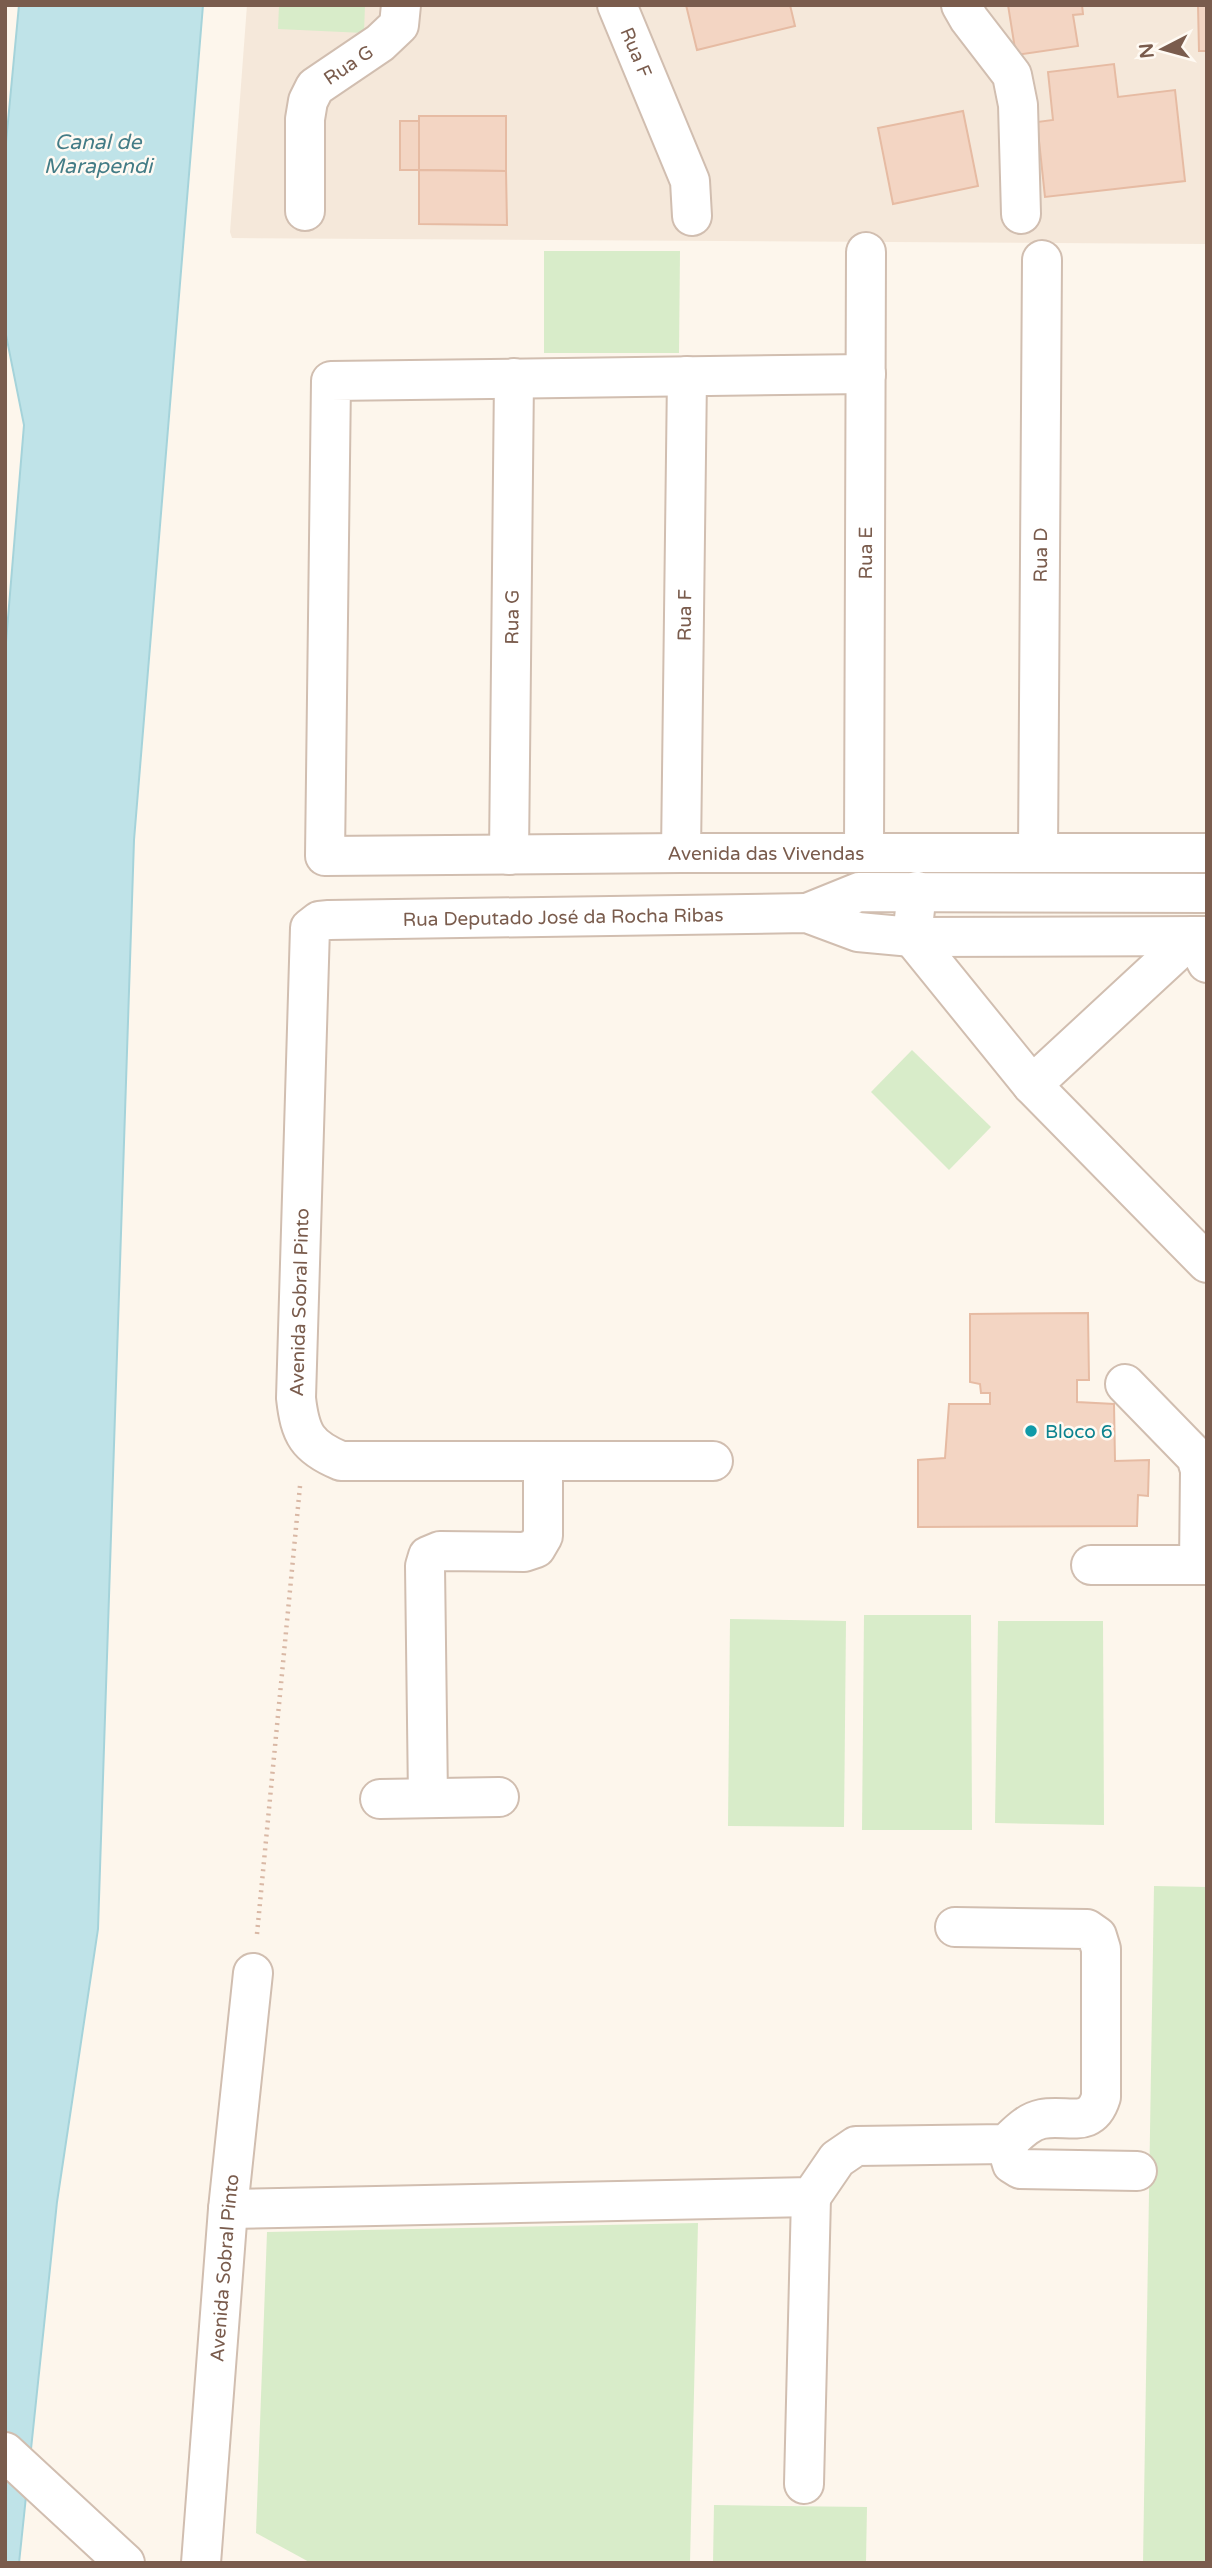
<svg xmlns="http://www.w3.org/2000/svg" width="1212" height="2568" font-family="'Varela Round',sans-serif">
  <style>
    .residential { fill: #f5e8da }
    .green { fill: #d8ecc9 }
    .water { fill: #bfe3e8; stroke: #a5d3da; stroke-width: 2 }
    .building { fill: #f3d5c3; stroke: #e6bba3; stroke-width: 2 }
    .lines { fill: none; stroke-linecap: round; stroke-linejoin: round }
    .minor-casing { stroke: #d1beb0; stroke-width: 42 }
    .path { stroke: #d9b8a5; stroke-width: 4.5; stroke-dasharray: 2 5; stroke-linecap: butt }
    .minor { stroke: #fff; stroke-width: 38 }
    .culture-dot { fill: #0f9aa8; stroke: #fffaf3; stroke-width: 2.5 }
    .labels { text-anchor: middle; stroke-width: 5; stroke-linejoin: round; paint-order: stroke }
    .street-label { font-size: 19px; fill: #7a5c4d; stroke: #fffaf3 }
    .culture-label { font-size: 19px; fill: #0d838f; stroke: #fffaf3; text-anchor: start }
    .water-label { font-size: 21px; font-style: italic; fill: #437c86; stroke: #fffaf3 }
  </style>
  <rect width="100%" height="100%" fill="#fdf6ec"/>
  <!-- residential -->
  <path class="residential" d="M247 5H1207V244L232 238 230 232Z"/>
  <!-- green -->
  <g class="green">
    <path d="M279 5H365L364 33 278 29Z"/>
    <path d="M544 251H680L679 353H544Z"/>
    <path d="M912 1050 991 1127 949 1170 871 1092Z"/>
    <path d="M864 1615H971L972 1830H862Z"/>
    <path d="M730 1619 846 1621 844 1827 728 1826Z"/>
    <path d="M998 1621H1103L1104 1825 995 1823Z"/>
    <path d="M1154 1886 1207 1887V2563H1143Z"/>
    <path d="M698 2223 690 2563H311L256 2533 267 2232Z"/>
    <path d="M714 2505 867 2507 866 2563H713Z"/>
  </g>
  <!-- water -->
  <path class="water" d="M19 5H203L134 840 98 1929 57 2202 19 2563H5V654L24 425 5 330V153Z"/>
  <!-- building -->
  <g class="building">
    <path d="M686 5H790L795 26 697 50Z"/>
    <path d="M1008 5H1082L1083 14 1073 15 1078 46 1016 55Z"/>
    <path d="M1198 5H1207V51H1199Z"/>
    <path d="M1114 64 1118 97 1175 90 1185 181 1045 197 1037 122 1053 120 1048 72Z"/>
    <path d="M963 111 978 186 893 204 878 128Z"/>
    <path d="M419 116H506V171L419 170Z"/>
    <rect x="400" y="121" width="19" height="49"/>
    <path d="M419 170 506 171 507 225 419 224Z"/>
    <path d="M1088 1313 1089 1380H1077V1402L1114 1404 1115 1461 1149 1460 1148 1496 1138 1495 1137 1526 918 1527V1460L945 1458 949 1404H990V1393H981L980 1384 970 1382V1314Z"/>
  </g>
  <g class="lines">
    <!-- minor casing -->
    <g class="minor-casing">
      <g id="minor">
        <path id="s1" d="M617 5 690 181 692 216"/>
        <path d="M961 5 969 19 1012 75 1018 105 1021 214"/>
        <path id="s2" d="M305 211V119L308 101 315 87 380 43 399 25 401 5"/>
        <path id="s3" d="M866 374 331 381 325 856 681 853H1207"/>
        <path id="s4" d="M864 852 866 252"/>
        <path id="s5" d="M681 853 687 376"/>
        <path id="s6" d="M1038 853 1042 260"/>
        <path id="s7" d="M509 855 514 378"/>
        <path d="M917 891 912 937 1032 1085 1207 1263"/>
        <path d="M807 913 859 892 1207 893"/>
        <path d="M1032 1085 1193 936 1207 963"/>
        <path d="M1125 1384 1196 1457 1200 1470 1199 1565"/>
        <path id="s8" d="M713 1461H341C307 1447 300 1434 296 1398L310 928 319 921 329 920 807 913 858 932 912 937 1207 936"/>
        <path d="M1091 1565H1207"/>
        <path d="M428 1798 425 1566 428 1556 440 1551 524 1552 536 1548 543 1536V1462"/>
        <path d="M380 1799 499 1797"/>
        <path d="M1006 2144 1012 2164 1020 2169 1137 2171"/>
        <path d="M228 2209 811 2197 837 2159 856 2146 1006 2144C1017 2134 1027 2122 1042 2119 1068 2114 1091 2130 1101 2097V1949L1097 1936 1087 1929 955 1927"/>
        <path d="M5 2452 125 2563"/>
        <path d="M804 2484 811 2197"/>
        <path id="s9" d="M201 2563 228 2209 253 1973"/>
      </g>
    </g>
    <!-- path -->
    <path class="path" d="M257 1934 300 1486"/>
    <!-- minor -->
    <use href="#minor" class="minor"/>
  </g>
  <!-- markers -->
  <circle class="culture-dot" cx="1031" cy="1431" r="7"/>
  <g class="labels">
    <!-- street labels -->
    <g class="street-label">
      <text dy="7" stroke="none"><textPath href="#s1" startOffset="51">Rua F</textPath></text>
      <text dy="7" stroke="none"><textPath href="#s2" startOffset="166">Rua G</textPath></text>
      <text dy="7" stroke="none"><textPath href="#s4" startOffset="299">Rua E</textPath></text>
      <text dy="7" stroke="none"><textPath href="#s6" startOffset="298">Rua D</textPath></text>
      <text dy="7" stroke="none"><textPath href="#s5" startOffset="238">Rua F</textPath></text>
      <text dy="7" stroke="none"><textPath href="#s7" startOffset="238">Rua G</textPath></text>
      <text dy="7" stroke="none"><textPath href="#s3" startOffset="1451">Avenida das Vivendas</textPath></text>
      <text dy="7" stroke="none"><textPath href="#s8" startOffset="1181">Rua Deputado José da Rocha Ribas</textPath></text>
      <text dy="7" stroke="none"><textPath href="#s8" startOffset="551">Avenida Sobral Pinto</textPath></text>
      <text dy="7" stroke="none"><textPath href="#s9" startOffset="296">Avenida Sobral Pinto</textPath></text>
    </g>
    <!-- culture labels -->
    <g class="culture-label">
      <text x="1045" y="1438">Bloco 6</text>
    </g>
    <!-- water labels -->
    <g class="water-label">
      <text x="98" y="149">Canal de<tspan x="98" dy="24">Marapendi</tspan></text>
    </g>
  </g>
  <!-- border -->
  <rect width="1212" height="2568" fill="none" stroke="#7a5c4d" stroke-width="14"/>
  <!-- north arrow -->
  <g transform="translate(1163 49) rotate(264)" stroke="#fffaf3" stroke-width="5" paint-order="stroke">
  <path d="M0-5L12 26L0 18L-12 26Z" fill="#7a5c4d"/>
  <text y="-10" font-size="19" font-weight="bold" text-anchor="middle" fill="#7a5c4d">N</text>
  </g>
</svg>
